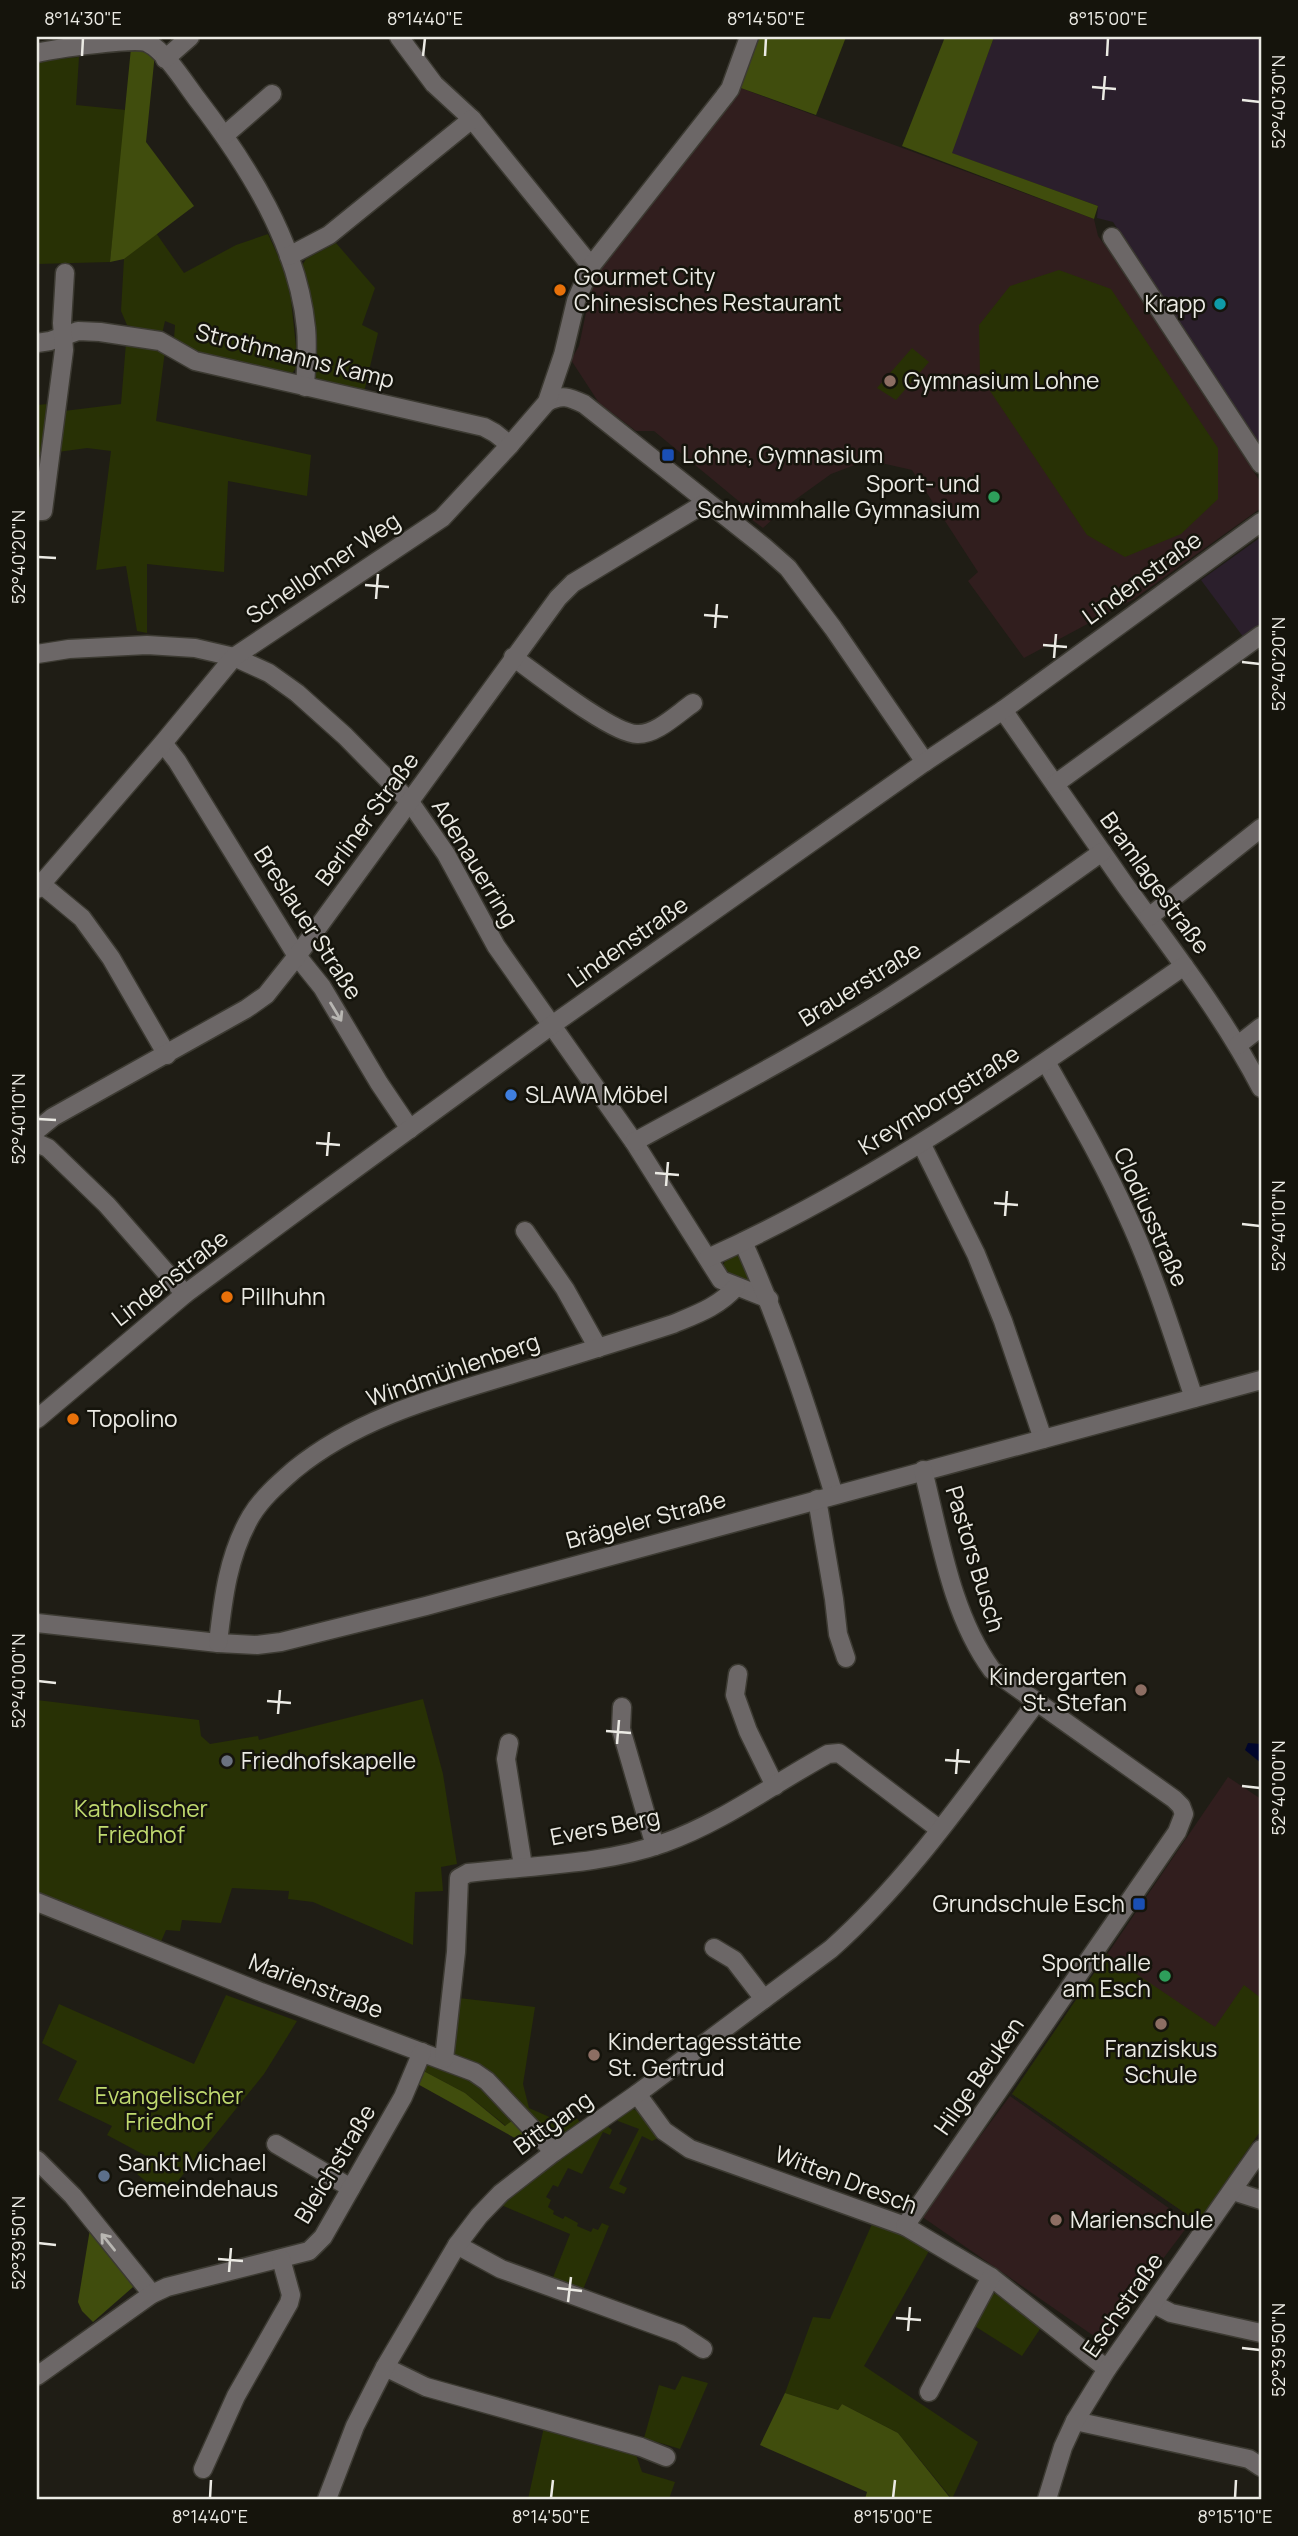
<svg xmlns="http://www.w3.org/2000/svg" width="1298" height="2536" font-family="Manrope,sans-serif">
  <style>
    .commercial { fill: #2b1f2c }
    .education { fill: #311e1e }
    .green { fill: #283105 }
    .forest { fill: #404d0d }
    .water { fill: #00052c }
    .lines { fill: none; stroke-linecap: round; stroke-linejoin: round }
    .minor-casing { stroke: #3c3a32; stroke-width: 21 }
    .minor { stroke: #6c6767; stroke-width: 18 }
    .oneway { stroke: #b8b6b2 }
    .ticks { fill: none; stroke: #ebeae4; stroke-width: 2.5 }
    .food-dot { fill: #e8710a; stroke: #15140c; stroke-width: 2.5 }
    .culture-dot { fill: #0f9aa8; stroke: #15140c; stroke-width: 2.5 }
    .education-dot { fill: #8d6e63; stroke: #15140c; stroke-width: 2.5 }
    .transit-dot { fill: #1a4fb4; stroke: #15140c; stroke-width: 2.5 }
    .leisure-dot { fill: #2e9e5b; stroke: #15140c; stroke-width: 2.5 }
    .shop-dot { fill: #3f7fe0; stroke: #15140c; stroke-width: 2.5 }
    .worship-dot { fill: #6b7280; stroke: #15140c; stroke-width: 2.5 }
    .service-dot { fill: #5c6f8a; stroke: #15140c; stroke-width: 2.5 }
    .labels { text-anchor: middle; stroke-width: 5; stroke-linejoin: round; paint-order: stroke }
    .poi-label { font-size: 23px; fill: #ebeae4; stroke: #15140c; text-anchor: start }
    .street-label { font-size: 23px; fill: #ebeae4; stroke: #15140c }
    .park-label { font-size: 23px; fill: #c0da6f; stroke: #15140c }
    .neatline { fill: none; stroke: #ebeae4; stroke-width: 2.5 }
    .ticks-label { font-size: 18px; text-anchor: middle; fill: #ebeae4 }
  </style>
  <rect width="100%" height="100%" fill="#1f1d15"/>
  <!-- commercial -->
  <g class="commercial">
    <path d="M994 37H1261V446L1113 222 1097 218 1098 206 951 153Z"/>
    <path d="M1261 537V626L1244 638 1201 580Z"/>
  </g>
  <!-- education -->
  <g class="education">
    <path d="M738 87 1094 219 1098 236 1121 267 1261 483V508L1134 599 1024 658 968 581 978 572 912 470 868 460 831 474 788 505 763 528 751 519 747 508 654 431H636L599 403 571 360 579 346 594 274Z"/>
    <path d="M1228 1777 1261 1799V2130L1198 2222 1012 2094Z"/>
    <path d="M1010 2096 1190 2223 1101 2341 921 2216Z"/>
  </g>
  <!-- green -->
  <g class="green">
    <path d="M79 57 76 105 126 110 110 262 37 264V61Z"/>
    <path d="M156 233 184 273 236 245 268 234 285 271 291 300 298 365 291 375 201 354 174 339 175 325 165 321 162 334 127 325 121 311 124 259Z"/>
    <path d="M336 243 375 288 362 325 378 333 364 392 320 383 312 374 300 269 306 259Z"/>
    <path d="M1059 270 1111 289 1218 448V499L1181 534 1125 557 1087 535 980 376 979 325 1010 286Z"/>
    <path d="M126 343 148 345 165 351 156 421 311 455 307 496 228 481 224 572 147 564V633L137 631 126 566 96 570 111 451 87 448 58 452 64 411 121 404Z"/>
    <path d="M912 348 929 362 896 400 877 388Z"/>
    <path d="M48 404 40 455H37V405Z"/>
    <path d="M742 1251 753 1282C741 1287 731 1277 722 1270 724 1258 731 1254 742 1251Z"/>
    <path d="M423 1699 443 1774 457 1864 441 1867 443 1891 415 1892 413 1945 313 1902 288 1899 289 1891 232 1888 221 1923 182 1920 180 1931 166 1930 160 1944 37 1894V1700L199 1720 201 1736 210 1744 258 1736 259 1740Z"/>
    <path d="M1107 1954 1215 2027 1244 1985 1261 1998V2130L1198 2222 1012 2094Z"/>
    <path d="M226 1995 297 2021 264 2074 165 2197 137 2174 150 2158 107 2135 112 2126 58 2100 77 2061 42 2043 59 2004 194 2064Z"/>
    <path d="M450 1997 535 2007 523 2084 529 2108 563 2123 576 2117 585 2129 554 2152 506 2126 465 2093 416 2067 422 2052 443 2059Z"/>
    <path d="M631 2108 639 2112 658 2138 652 2141 642 2136 619 2184 627 2188 624 2194 609 2188 639 2129 618 2121 617 2117Z"/>
    <path d="M606 2125 612 2130 610 2135 603 2132 582 2174 568 2168 558 2187 553 2185 546 2197 551 2200 548 2207 554 2211 553 2214 563 2219 565 2216 578 2223 577 2226 591 2232 593 2228 598 2230 602 2223 609 2226 582 2292 552 2280 570 2234 501 2205 511 2196Z"/>
    <path d="M876 2215 934 2242 864 2366 978 2442 952 2499 898 2433 842 2404 838 2410 785 2393 813 2317 830 2319Z"/>
    <path d="M997 2293H1002L1042 2326 1022 2356 973 2325 992 2294Z"/>
    <path d="M682 2376 708 2383 680 2449 644 2438 659 2385 675 2390Z"/>
    <path d="M544 2427 635 2452 642 2472 675 2482 669 2499H528Z"/>
  </g>
  <!-- forest -->
  <g class="forest">
    <path d="M756 37H846L816 115 738 87Z"/>
    <path d="M945 37H994L952 153 1098 206 1094 219 902 146Z"/>
    <path d="M131 48 155 53 146 142 194 206 124 259 110 262Z"/>
    <path d="M416 2067 465 2093 505 2126 520 2115 554 2152 531 2147 414 2082Z"/>
    <path d="M90 2229 132 2282 133 2287 93 2322 82 2311 78 2302Z"/>
    <path d="M785 2393 838 2410 842 2404 898 2433 951 2499H865L867 2492 760 2445Z"/>
  </g>
  <!-- water -->
  <path class="water" d="M1248 1743 1261 1744V1763L1245 1750Z"/>
  <g class="lines">
    <!-- minor casing -->
    <g class="minor-casing">
      <g id="minor">
        <path d="M399 37 434 84 472 119 591 266"/>
        <path d="M37 53C53 49 136 37 148 43 165 51 185 83 197 99 247 164 298 244 306 328 308 347 306 367 305 387"/>
        <path d="M165 59 190 37"/>
        <path d="M225 135 272 94"/>
        <path d="M1112 237 1261 464"/>
        <path d="M289 256 329 235 472 119"/>
        <path d="M37 343 50 341 78 331 100 332 160 341 195 361 484 427 495 433 510 445"/>
        <path d="M547 402C562 394 569 397 584 404L763 546 788 568 833 628 925 762"/>
        <path d="M37 511H43L64 350 62 323 65 273"/>
        <path d="M37 654 69 649 147 645 195 648 234 657 269 673 297 693 345 736 410 802 446 854 496 946 634 1142 721 1280 769 1299"/>
        <path d="M513 657C537 674 612 734 637 734 656 735 677 714 693 703"/>
        <path d="M1003 710C1044 768 1084 827 1125 885 1173 951 1223 1015 1261 1088"/>
        <path d="M163 743 177 761 297 956 322 987 379 1083 410 1129"/>
        <path d="M1055 784 1261 635"/>
        <path d="M41 884 82 918 111 958 167 1055"/>
        <path d="M37 889 163 743 234 657 442 518 510 445 547 402 563 355 576 301 591 266 724 97 730 89 749 37"/>
        <path d="M1149 917 1261 828"/>
        <path d="M1238 1045 1261 1027"/>
        <path d="M1046 1062C1074 1112 1103 1161 1126 1213 1154 1273 1173 1336 1194 1398"/>
        <path d="M37 1130 53 1117 246 1009 266 995 297 956 558 598 573 583 707 502"/>
        <path d="M634 1142C718 1096 804 1051 885 1000 959 953 1031 903 1102 852"/>
        <path d="M37 1143 48 1148 107 1205 185 1294"/>
        <path d="M922 1145 976 1254 1003 1321 1043 1439"/>
        <path d="M525 1231 565 1289 598 1348"/>
        <path d="M743 1242C780 1324 808 1409 834 1495"/>
        <path d="M708 1258C879 1181 1031 1072 1184 966"/>
        <path d="M37 1419 185 1294 311 1201 552 1025 925 762 1003 710 1261 522"/>
        <path d="M817 1499 834 1599 838 1634 846 1658"/>
        <path d="M37 1623 218 1643 257 1645 281 1642 426 1606 1261 1380"/>
        <path d="M218 1643C223 1599 228 1555 251 1516 262 1498 278 1484 294 1470 361 1415 445 1395 526 1370 575 1355 624 1340 673 1324 697 1314 718 1307 736 1287"/>
        <path d="M738 1674 735 1695 748 1731 775 1786"/>
        <path d="M622 1707 621 1729 655 1846"/>
        <path d="M509 1743 506 1759 523 1866"/>
        <path d="M37 1902 261 1992 474 2072 487 2081 554 2152"/>
        <path d="M714 1948 734 1960 764 1999"/>
        <path d="M444 2059 456 1952 459 1878 468 1873C533 1865 602 1865 664 1843 723 1822 773 1784 828 1754L839 1753 939 1829"/>
        <path d="M637 2094 664 2131 690 2149 905 2226 991 2277 1107 2369"/>
        <path d="M276 2144 351 2188"/>
        <path d="M37 2160 73 2196 152 2294"/>
        <path d="M1233 2191 1261 2200"/>
        <path d="M905 2226 1177 1832 1184 1814 1181 1806 1174 1799 992 1670C951 1614 940 1537 923 1470"/>
        <path d="M457 2245 501 2269 680 2334 703 2349"/>
        <path d="M1154 2304 1171 2313 1261 2333"/>
        <path d="M385 2367 426 2387 641 2447 666 2457"/>
        <path d="M37 2376 152 2294 167 2287 309 2251 323 2237 403 2097 422 2052"/>
        <path d="M929 2392 991 2277"/>
        <path d="M1075 2421 1249 2459 1261 2467"/>
        <path d="M203 2469 236 2396 289 2303 291 2295 281 2259"/>
        <path d="M327 2499 355 2426 385 2367 457 2245 479 2216 501 2193 554 2152 637 2094 831 1949C911 1878 972 1787 1036 1703"/>
        <path d="M1047 2499 1063 2447 1075 2421 1107 2369 1261 2149"/>
      </g>
    </g>
    <!-- minor -->
    <use href="#minor" class="minor"/>
  </g>
  <!-- one-way arrows -->
  <defs><path id="oneway-shaft" d="M-6 0H5M1.5-3L5.5 0L1.5 3" fill="none" stroke-width="1.6" stroke-linecap="round" stroke-linejoin="round" transform="scale(1.75)"/></defs>
  <g class="oneway">
    <use href="#oneway-shaft" transform="translate(336 1012) rotate(59)"/>
    <use href="#oneway-shaft" transform="translate(108 2242) rotate(-129)"/>
  </g>
  <!-- ticks -->
  <path class="ticks" d="M82 56 83 38M423 56 425 38M765 56 766 38M1107 56 1108 38M1092 87 1116 89M1103 100 1105 76M1242 100 1260 102M38 557 56 558M365 585 389 587M376 599 378 574M704 615 728 617M715 628 717 604M1043 645 1067 647M1054 658 1056 634M1242 662 1260 664M38 1119 56 1120M316 1143 340 1145M327 1156 329 1132M655 1173 679 1175M666 1186 668 1162M994 1203 1018 1205M1005 1216 1007 1191M1242 1224 1260 1226M38 1681 56 1683M267 1701 291 1703M278 1714 280 1690M606 1731 631 1733M617 1744 619 1720M945 1760 970 1762M956 1774 958 1749M1242 1786 1260 1788M38 2243 56 2245M218 2259 243 2261M229 2272 231 2248M557 2288 582 2291M568 2302 571 2277M896 2318 921 2320M908 2331 910 2307M1242 2348 1260 2350M210 2498 211 2480M551 2498 553 2480M893 2498 895 2480M1235 2498 1236 2480"/>
  <!-- markers -->
  <g class="food-dot">
    <circle cx="560" cy="290" r="7"/>
    <circle cx="227" cy="1297" r="7"/>
    <circle cx="73" cy="1419" r="7"/>
  </g>
  <circle class="culture-dot" cx="1220" cy="304" r="7"/>
  <g class="education-dot">
    <circle cx="890" cy="381" r="7"/>
    <circle cx="1141" cy="1690" r="7"/>
    <circle cx="1161" cy="2024" r="7"/>
    <circle cx="594" cy="2055" r="7"/>
    <circle cx="1056" cy="2220" r="7"/>
  </g>
  <g class="transit-dot">
    <rect x="661" y="448" width="14" height="14" rx="3.5"/>
    <rect x="1132" y="1897" width="14" height="14" rx="3.5"/>
  </g>
  <g class="leisure-dot">
    <circle cx="994" cy="497" r="7"/>
    <circle cx="1165" cy="1976" r="7"/>
  </g>
  <circle class="shop-dot" cx="511" cy="1095" r="7"/>
  <circle class="worship-dot" cx="227" cy="1761" r="7"/>
  <circle class="service-dot" cx="104" cy="2176" r="7"/>
  <g class="labels">
    <!-- poi labels -->
    <g class="poi-label">
      <text x="574" y="285">Gourmet City<tspan x="574" dy="26">Chinesisches Restaurant</tspan></text>
      <text x="1206" y="312" text-anchor="end">Krapp</text>
      <text x="904" y="389">Gymnasium Lohne</text>
      <text x="682" y="463">Lohne, Gymnasium</text>
      <text x="980" y="492" text-anchor="end">Sport- und<tspan x="980" dy="26">Schwimmhalle Gymnasium</tspan></text>
      <text x="525" y="1103">SLAWA Möbel</text>
      <text x="241" y="1305">Pillhuhn</text>
      <text x="87" y="1427">Topolino</text>
      <text x="1127" y="1685" text-anchor="end">Kindergarten<tspan x="1127" dy="26">St. Stefan</tspan></text>
      <text x="241" y="1769">Friedhofskapelle</text>
      <text x="1125" y="1912" text-anchor="end">Grundschule Esch</text>
      <text x="1151" y="1971" text-anchor="end">Sporthalle<tspan x="1151" dy="26">am Esch</tspan></text>
      <text x="608" y="2050">Kindertagesstätte<tspan x="608" dy="26">St. Gertrud</tspan></text>
      <text x="1161" y="2057" text-anchor="middle">Franziskus<tspan x="1161" dy="26">Schule</tspan></text>
      <text x="118" y="2171">Sankt Michael<tspan x="118" dy="26">Gemeindehaus</tspan></text>
      <text x="1070" y="2228">Marienschule</text>
    </g>
    <!-- street labels -->
    <g class="street-label">
      <text transform="translate(295 356) rotate(14)" y="8">Strothmanns Kamp</text>
      <text transform="translate(323 568) rotate(-34)" y="8">Schellohner Weg</text>
      <text transform="translate(1142 578) rotate(-36)" y="8">Lindenstraße</text>
      <text transform="translate(367 819) rotate(-54)" y="8">Berliner Straße</text>
      <text transform="translate(475 863) rotate(59)" y="8">Adenauerring</text>
      <text transform="translate(1155 883) rotate(54)" y="8">Bramlagestraße</text>
      <text transform="translate(308 923) rotate(57)" y="8">Breslauer Straße</text>
      <text transform="translate(628 942) rotate(-35)" y="8">Lindenstraße</text>
      <text transform="translate(860 984) rotate(-32)" y="8">Brauerstraße</text>
      <text transform="translate(939 1100) rotate(-32)" y="8">Kreymborgstraße</text>
      <text transform="translate(1151 1217) rotate(66)" y="8">Clodiusstraße</text>
      <text transform="translate(170 1278) rotate(-38)" y="8">Lindenstraße</text>
      <text transform="translate(453 1370) rotate(-19)" y="8">Windmühlenberg</text>
      <text transform="translate(646 1520) rotate(-15)" y="8">Brägeler Straße</text>
      <text transform="translate(975 1559) rotate(73)" y="8">Pastors Busch</text>
      <text transform="translate(605 1827) rotate(-11)" y="8">Evers Berg</text>
      <text transform="translate(316 1986) rotate(21)" y="8">Marienstraße</text>
      <text transform="translate(979 2076) rotate(-55)" y="8">Hilge Beuken</text>
      <text transform="translate(553 2123) rotate(-36)" y="8">Bittgang</text>
      <text transform="translate(335 2164) rotate(-59)" y="8">Bleichstraße</text>
      <text transform="translate(846 2180) rotate(21)" y="8">Witten Dresch</text>
      <text transform="translate(1123 2305) rotate(-55)" y="8">Eschstraße</text>
    </g>
    <!-- park labels -->
    <g class="park-label">
      <text x="141" y="1817">Katholischer<tspan x="141" dy="26">Friedhof</tspan></text>
      <text x="169" y="2104">Evangelischer<tspan x="169" dy="26">Friedhof</tspan></text>
    </g>
  </g>
  <!-- border -->
  <rect width="1298" height="2536" fill="none" stroke="#15140c" stroke-width="77"/>
  <rect x="38" y="38" width="1222" height="2460" class="neatline"/>
  <g class="ticks-label">
    <text x="83" y="25">8°14'30"E</text>
    <text x="425" y="25">8°14'40"E</text>
    <text x="766" y="25">8°14'50"E</text>
    <text x="1108" y="25">8°15'00"E</text>
    <text transform="translate(1279 102) rotate(-90)" y="6">52°40'30"N</text>
    <text transform="translate(19 557) rotate(-90)" y="6">52°40'20"N</text>
    <text transform="translate(1279 664) rotate(-90)" y="6">52°40'20"N</text>
    <text transform="translate(19 1119) rotate(-90)" y="6">52°40'10"N</text>
    <text transform="translate(1279 1226) rotate(-90)" y="6">52°40'10"N</text>
    <text transform="translate(19 1681) rotate(-90)" y="6">52°40'00"N</text>
    <text transform="translate(1279 1788) rotate(-90)" y="6">52°40'00"N</text>
    <text transform="translate(19 2243) rotate(-90)" y="6">52°39'50"N</text>
    <text transform="translate(1279 2350) rotate(-90)" y="6">52°39'50"N</text>
    <text x="210" y="2523">8°14'40"E</text>
    <text x="551" y="2523">8°14'50"E</text>
    <text x="893" y="2523">8°15'00"E</text>
    <text x="1235" y="2523">8°15'10"E</text>
  </g>
</svg>
